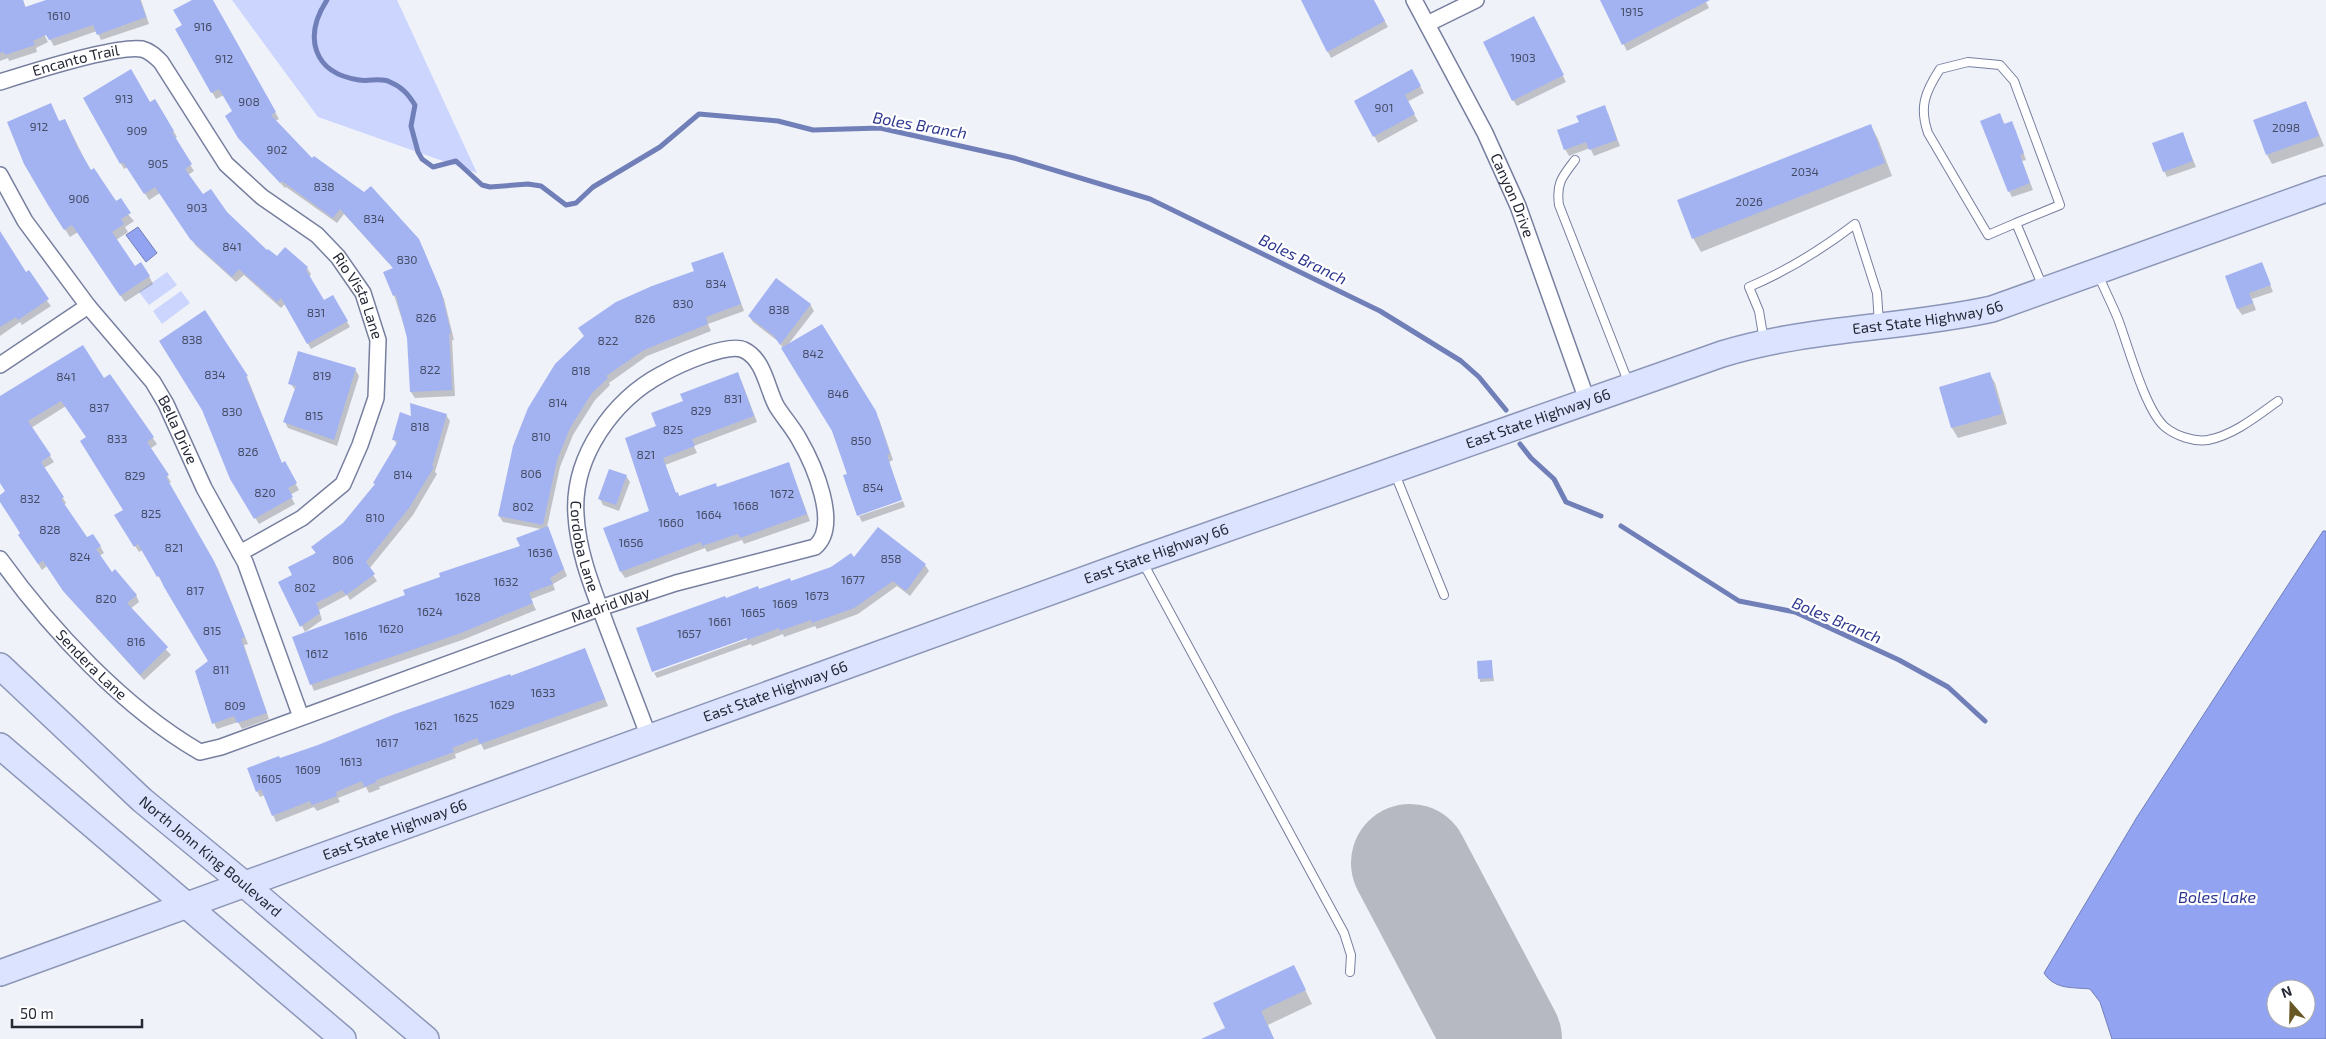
<svg xmlns="http://www.w3.org/2000/svg" width="2326" height="1039" font-family="'Exo 2',sans-serif">
  <style>
    .green { fill: #cbd5fe }
    .water { fill: #92a4f1; stroke: #717fb9; fill-rule: evenodd }
    .shadow { fill: #0003 }
    .lines { fill: none; stroke-linecap: round; stroke-linejoin: round }
    .stream { stroke: #717fb9; stroke-width: 5 }
    .runway { stroke: #b6b9c2; stroke-width: 118 }
    .building { fill: #a3b3f2 }
    .service-casing { stroke: #777f9f; stroke-width: 10 }
    .minor-casing { stroke: #777f9f; stroke-width: 18 }
    .primary-casing { stroke: #8c96b8; stroke-width: 28 }
    .service { stroke: #fff; stroke-width: 8 }
    .minor { stroke: #fff; stroke-width: 15 }
    .primary { stroke: #dce3fe; stroke-width: 25 }
    .labels { text-anchor: middle; stroke-width: 4.5; stroke-linejoin: round; paint-order: stroke }
    .number-label { font-size: 12px; fill: #444c65 }
    .street-label { font-size: 15px; fill: #252936; stroke: #fff }
    .water-label { font-size: 16px; font-style: italic; fill: #2e378f; stroke: #fff }
  </style>
  <rect width="100%" height="100%" fill="#f0f2f9"/>
  <!-- green -->
  <g class="green">
    <path d="M232 0H397L477 173 318 117Z"/>
    <path d="M167 272 177 285 149 305 139 292Z"/>
    <path d="M181 291 190 303 162 324 153 311Z"/>
  </g>
  <!-- water -->
  <g class="water">
    <path d="M138 227 157 253 146 262 126 235Z"/>
    <path d="M2323 531H2326V1039H2112L2100 1002 2090 989C2072 987 2055 990 2044 973L2137 817ZM2276 989H2306V1019H2276Z"/>
  </g>
  <!-- shadow -->
  <g class="shadow">
    <path d="M0 0H23L26 8 50 0H141L149 24 101 40 97 31 54 46 44 29 42 30 48 42 36 48 37 52 9 61 8 58 0 61Z"/>
    <path d="M194 0H212L279 119 275 121 312 160 422 246 444 299 454 340H452L455 396 415 398 411 392 408 338 394 295V269L344 214 337 223 286 187 285 188 244 144 227 116 234 112 224 95 216 99 177 30 183 26Z"/>
    <path d="M1302 0H1373L1388 27 1331 58Z"/>
    <path d="M1601 0H1705L1709 8 1627 51Z"/>
    <path d="M1537 24 1566 82 1517 106 1513 100Z"/>
    <path d="M1411 70 1424 93 1407 102 1418 121 1378 143 1355 101Z"/>
    <path d="M84 99 150 103 155 100 177 137 174 139 194 171 188 175 202 196 226 213 267 252 277 258 285 249 307 268 311 274 309 277 324 302 333 297 350 327 311 349 285 304 281 308 244 275 236 282 196 246 160 193 149 200 128 167 124 169Z"/>
    <path d="M2306 102 2324 146 2272 164 2267 155Z"/>
    <path d="M1608 113 1620 146 1594 156 1590 148 1569 156 1565 149Z"/>
    <path d="M2000 115 2005 125 2015 129 2026 160 2022 161 2033 190 2012 197 2009 191Z"/>
    <path d="M65 120 91 172 134 221 125 227 128 232 116 240 135 268 149 276 153 284 125 302 78 232 70 237 54 213 59 123Z"/>
    <path d="M1871 126 1878 139 1892 176 1701 252 1693 238Z"/>
    <path d="M2182 133 2196 167 2167 177 2164 171Z"/>
    <path d="M0 233 26 274 51 306 22 325 20 322 0 336Z"/>
    <path d="M726 260 744 311 708 324 711 331 647 356 609 383 610 385 595 400 573 435 560 467 547 527 567 576 553 584 555 590 531 599 536 610 465 639 314 691 293 638 406 596 521 546 541 529 503 522 499 516 514 446Z"/>
    <path d="M2262 264 2273 292 2252 299 2256 310 2242 315 2238 309Z"/>
    <path d="M810 304 814 311 787 346 822 325 879 419 893 460 889 462 902 499 858 514 848 475 834 432 779 342 753 322 749 316Z"/>
    <path d="M164 348 247 377 282 464 284 463 299 490 290 495 295 504 259 524 231 478 204 411Z"/>
    <path d="M355 369 359 376 337 446 288 428 285 422 296 391 290 383Z"/>
    <path d="M1989 373 1995 383 2007 424 1958 438 1952 428 1941 388Z"/>
    <path d="M110 376 157 444 150 449 171 482 168 484 218 569 248 644 244 645 269 719 242 729 238 722 217 729 214 723 209 662 143 550 139 552 116 516 124 510 87 438 66 406 31 428 54 462 44 468 66 503 64 505 87 539 100 546 104 553 99 556 111 574 136 595 139 602 130 609 171 655 144 680 69 597 47 566 42 570 23 541 22 533 0 500V496L7 492 0 482V399L103 380Z"/>
    <path d="M741 380 757 422 694 446 697 453 665 465 676 494 679 497 717 488 789 464 810 521 744 544 742 540 707 552 705 548 625 578 621 572 651 512 658 427Z"/>
    <path d="M446 415 450 421 435 472 437 474 413 515 369 569 377 581 350 600 347 595 319 610 322 620 305 632 279 582 293 575 344 524 376 485 397 445 394 439 413 417Z"/>
    <path d="M626 476 630 482 619 511 603 505 600 499Z"/>
    <path d="M903 501 905 507 862 522 859 516Z"/>
    <path d="M854 559 925 565 929 571 910 596 897 586 858 614 817 629 815 626 784 637 783 634 752 646 751 644 657 678 654 673 753 637 726 599 791 582Z"/>
    <path d="M585 649 608 706 484 750 481 744 455 754 456 758 379 787 380 789 369 793 366 787 338 798 340 802 317 811 314 807 276 822 265 795 260 797 257 791 280 760Z"/>
    <path d="M1491 661 1494 681 1480 682 1478 662Z"/>
    <path d="M1294 967 1312 1004 1268 1025 1274 1039H1205L1226 1029Z"/>
  </g>
  <g class="lines">
    <!-- stream -->
    <g class="stream">
      <path d="M327 0C303 37 313 73 359 80 370 82 380 77 390 82 402 87 408 94 415 105L411 126 418 152 422 159 433 167 456 161 482 185 490 187 528 184 541 186 566 205 576 203 593 187 660 147 699 114 778 121 813 130 880 128 1014 158 1150 199 1380 311 1461 361 1479 377 1506 410"/>
      <path d="M1520 444 1531 458 1554 479 1566 502 1601 516"/>
      <path d="M1621 526 1739 601 1795 612 1899 660 1948 687 1985 721"/>
    </g>
    <!-- runway -->
    <path class="runway" d="M1410 863 1503 1039"/>
  </g>
  <!-- building -->
  <g class="building">
    <path d="M0 0H23L25 7 46 0H140L146 17 97 35 93 25 49 40 46 35 33 41 35 45 5 55 4 52 0 53Z"/>
    <path d="M192 0H213L276 112 271 115 312 158 314 156 364 192 371 186 419 239 441 291 451 333 449 334 452 390 410 392 407 338 396 295 393 296 383 272 393 268 340 209 333 218 282 181 280 183 238 138 225 116 232 111 219 89 211 93 175 29 182 25 173 10Z"/>
    <path d="M1301 0H1374L1385 21 1327 52Z"/>
    <path d="M1600 0H1710L1622 45Z"/>
    <path d="M1534 16 1564 75 1512 101 1483 42Z"/>
    <path d="M131 69 150 102 155 99 174 131 172 132 192 164 185 169 203 194 211 189 227 212 267 250 268 249 277 256 285 247 308 267 306 270 324 300 333 295 348 321 307 344 281 298 277 302 239 269 232 277 190 239 155 187 144 194 123 162 120 164 83 98Z"/>
    <path d="M1412 69 1421 86 1405 95 1415 114 1373 137 1354 101Z"/>
    <path d="M2306 101 2319 136 2266 155 2253 120Z"/>
    <path d="M51 103 59 121 65 119 77 146 91 170 94 168 116 201 121 198 131 213 121 219 124 224 112 232 135 266 141 262 150 276 120 296 72 225 64 230 48 205 24 164 7 122Z"/>
    <path d="M1605 105 1617 140 1589 150 1586 142 1564 150 1557 130 1579 122 1576 116Z"/>
    <path d="M2000 113 2004 124 2012 121 2024 153 2020 155 2030 183 2008 192 1980 121Z"/>
    <path d="M1871 124 1885 163 1692 239 1677 200Z"/>
    <path d="M2183 132 2193 161 2163 172 2152 143Z"/>
    <path d="M0 231 26 272 29 270 49 299 18 320 16 317 0 327Z"/>
    <path d="M723 252 741 304 706 317 708 324 644 350 606 376 608 378 592 393 570 428 557 460 543 525 498 516 513 446 528 408 555 364 584 336 578 328 616 302 652 286 694 271 691 263Z"/>
    <path d="M2262 262 2271 285 2249 293 2253 303 2237 309 2225 276Z"/>
    <path d="M776 278 811 304 780 345 774 336 748 316Z"/>
    <path d="M205 310 248 376 246 377 282 463 285 461 297 483 288 488 293 497 254 519 230 479 202 410 159 341Z"/>
    <path d="M822 324 876 411 890 454 887 455 902 500 857 516 843 475 847 474 832 431 781 348Z"/>
    <path d="M83 345 104 378 110 374 154 437 147 442 169 475 166 477 214 561 232 604 245 637 241 639 267 713 237 723 234 716 212 724 195 671 208 661 164 587 159 576 157 577 138 544 134 547 114 515 123 510 80 441 86 437 61 401 28 421 51 455 41 462 64 497 61 499 87 537 93 534 101 546 96 549 112 572 115 569 137 595 127 603 168 647 140 675 63 591 43 561 38 564 18 535 20 533 0 502V495L5 491 0 483V396Z"/>
    <path d="M298 351 356 368 334 440 283 422 296 386 288 384Z"/>
    <path d="M738 372 754 416 692 439 695 446 663 458 676 493 678 492 679 496 716 483 717 487 789 462 807 514 740 538 738 534 702 546 701 542 620 572 603 528 649 511 625 438 656 426 651 413 683 401 680 394Z"/>
    <path d="M1990 372 2002 414 1951 428 1939 387Z"/>
    <path d="M410 403 447 414 432 466 434 467 409 508 366 562 375 574 346 595 342 590 316 603 320 613 300 627 278 582 292 575 288 567 316 553 311 547 343 523 375 484 373 483 398 441 392 440 400 412 411 416Z"/>
    <path d="M609 469 627 475 616 505 598 499Z"/>
    <path d="M548 526 564 569 550 578 553 584 529 593 533 603 461 633 310 685 292 637 405 595 403 590 440 577 439 573 520 546 516 538Z"/>
    <path d="M878 527 926 564 906 591 893 581 854 608 812 623 811 620 780 631 779 628 747 640V638L652 672 636 628 725 596 726 598 758 586 759 589 790 578 791 581 831 567 851 553 854 557Z"/>
    <path d="M585 648 605 699 480 744 477 738 452 748 454 752 376 780 377 782 364 787 362 781 336 792 337 796 312 805 310 801 272 816 261 789 256 792 247 768 279 756 280 758 318 745 395 714 510 674 511 676Z"/>
    <path d="M1492 660 1493 678 1478 679 1477 661Z"/>
    <path d="M1294 965 1306 990 1261 1011 1274 1039H1201L1225 1028 1213 1003Z"/>
  </g>
  <g class="lines">
    <!-- service casing -->
    <g class="service-casing">
      <g id="service">
        <path d="M1575 160C1562 177 1556 183 1559 205L1629 384"/>
        <path d="M2016 223 2060 205 2014 81 2000 65 1968 62 1940 69C1925 92 1919 107 1928 133L1988 235 2016 223 2043 287"/>
        <path d="M2098 274C2104 289 2112 304 2118 319 2128 345 2145 410 2165 427 2176 436 2194 442 2208 440 2234 435 2257 416 2278 401"/>
        <path d="M1764 341 1759 311 1749 287C1789 270 1821 250 1855 224L1877 293 1879 324"/>
        <path d="M1395 474 1444 595"/>
        <path d="M1142 561 1344 933 1351 955 1350 972"/>
      </g>
    </g>
    <!-- minor casing -->
    <g class="minor-casing">
      <g id="minor">
        <path id="s1" d="M1414 0 1485 133 1518 206 1587 400"/>
        <path d="M1427 24 1476 0"/>
        <path id="s2" d="M0 82C28 73 116 45 142 49 150 51 155 56 161 62L226 164 262 197 317 235 338 257 363 293 378 340 376 398 360 445 343 484 302 518 240 553"/>
        <path id="s3" d="M0 175 25 221 88 306 153 382 166 404 204 488 245 562 301 717"/>
        <path d="M0 365 88 306"/>
        <path id="s4" d="M0 559C51 630 124 708 200 752L221 747 600 608 676 583 815 547C841 525 813 463 799 439 793 428 784 418 777 407 767 390 765 360 744 350 728 342 678 365 662 374 613 400 572 457 576 515 578 554 594 591 607 627 621 664 635 701 649 737"/>
      </g>
    </g>
    <!-- primary casing -->
    <g class="primary-casing">
      <g id="primary">
        <path id="s5" d="M0 666 142 800 244 884 426 1039"/>
        <path d="M0 746 343 1039"/>
        <path id="s6" d="M0 973 1141 559 1722 354C1810 327 1902 329 1992 309L2326 189"/>
      </g>
    </g>
    <!-- service -->
    <use href="#service" class="service"/>
    <!-- minor -->
    <use href="#minor" class="minor"/>
    <!-- primary -->
    <use href="#primary" class="primary"/>
  </g>
  <g class="labels">
    <!-- number labels -->
    <g class="number-label">
      <text x="1632" y="16">1915</text>
      <text x="59" y="20">1610</text>
      <text x="203" y="31">916</text>
      <text x="1523" y="62">1903</text>
      <text x="224" y="63">912</text>
      <text x="124" y="103">913</text>
      <text x="249" y="106">908</text>
      <text x="1384" y="112">901</text>
      <text x="39" y="131">912</text>
      <text x="2286" y="132">2098</text>
      <text x="137" y="135">909</text>
      <text x="277" y="154">902</text>
      <text x="158" y="168">905</text>
      <text x="1805" y="176">2034</text>
      <text x="324" y="191">838</text>
      <text x="79" y="203">906</text>
      <text x="1749" y="206">2026</text>
      <text x="197" y="212">903</text>
      <text x="374" y="223">834</text>
      <text x="232" y="251">841</text>
      <text x="407" y="264">830</text>
      <text x="716" y="288">834</text>
      <text x="683" y="308">830</text>
      <text x="779" y="314">838</text>
      <text x="316" y="317">831</text>
      <text x="426" y="322">826</text>
      <text x="645" y="323">826</text>
      <text x="192" y="344">838</text>
      <text x="608" y="345">822</text>
      <text x="813" y="358">842</text>
      <text x="430" y="374">822</text>
      <text x="581" y="375">818</text>
      <text x="215" y="379">834</text>
      <text x="322" y="380">819</text>
      <text x="66" y="381">841</text>
      <text x="838" y="398">846</text>
      <text x="733" y="403">831</text>
      <text x="558" y="407">814</text>
      <text x="99" y="412">837</text>
      <text x="701" y="415">829</text>
      <text x="232" y="416">830</text>
      <text x="314" y="420">815</text>
      <text x="420" y="431">818</text>
      <text x="673" y="434">825</text>
      <text x="541" y="441">810</text>
      <text x="117" y="443">833</text>
      <text x="861" y="445">850</text>
      <text x="248" y="456">826</text>
      <text x="646" y="459">821</text>
      <text x="531" y="478">806</text>
      <text x="403" y="479">814</text>
      <text x="135" y="480">829</text>
      <text x="873" y="492">854</text>
      <text x="265" y="497">820</text>
      <text x="782" y="498">1672</text>
      <text x="30" y="503">832</text>
      <text x="746" y="510">1668</text>
      <text x="523" y="511">802</text>
      <text x="151" y="518">825</text>
      <text x="709" y="519">1664</text>
      <text x="375" y="522">810</text>
      <text x="671" y="527">1660</text>
      <text x="50" y="534">828</text>
      <text x="631" y="547">1656</text>
      <text x="174" y="552">821</text>
      <text x="540" y="557">1636</text>
      <text x="80" y="561">824</text>
      <text x="891" y="563">858</text>
      <text x="343" y="564">806</text>
      <text x="853" y="584">1677</text>
      <text x="506" y="586">1632</text>
      <text x="305" y="592">802</text>
      <text x="195" y="595">817</text>
      <text x="817" y="600">1673</text>
      <text x="468" y="601">1628</text>
      <text x="106" y="603">820</text>
      <text x="785" y="608">1669</text>
      <text x="430" y="616">1624</text>
      <text x="753" y="617">1665</text>
      <text x="720" y="626">1661</text>
      <text x="391" y="633">1620</text>
      <text x="212" y="635">815</text>
      <text x="689" y="638">1657</text>
      <text x="356" y="640">1616</text>
      <text x="136" y="646">816</text>
      <text x="317" y="658">1612</text>
      <text x="221" y="674">811</text>
      <text x="543" y="697">1633</text>
      <text x="502" y="709">1629</text>
      <text x="235" y="710">809</text>
      <text x="466" y="722">1625</text>
      <text x="426" y="730">1621</text>
      <text x="387" y="747">1617</text>
      <text x="351" y="766">1613</text>
      <text x="308" y="774">1609</text>
      <text x="269" y="783">1605</text>
    </g>
    <!-- street labels -->
    <g class="street-label">
      <text dy="5" stroke="none"><textPath href="#s2" startOffset="79">Encanto Trail</textPath></text>
      <text dy="5" stroke="none"><textPath href="#s1" startOffset="219">Canyon Drive</textPath></text>
      <text dy="5" stroke="none"><textPath href="#s2" startOffset="481">Rio Vista Lane</textPath></text>
      <text dy="5" stroke="none"><textPath href="#s6" startOffset="2039">East State Highway 66</textPath></text>
      <text dy="5" stroke="none"><textPath href="#s6" startOffset="1635">East State Highway 66</textPath></text>
      <text dy="5" stroke="none"><textPath href="#s3" startOffset="312">Bella Drive</textPath></text>
      <text dy="5" stroke="none"><textPath href="#s4" startOffset="1444">Cordoba Lane</textPath></text>
      <text dy="5" stroke="none"><textPath href="#s6" startOffset="1230">East State Highway 66</textPath></text>
      <text dy="5" stroke="none"><textPath href="#s4" startOffset="716">Madrid Way</textPath></text>
      <text dy="5" stroke="none"><textPath href="#s4" startOffset="140">Sendera Lane</textPath></text>
      <text dy="5" stroke="none"><textPath href="#s6" startOffset="825">East State Highway 66</textPath></text>
      <text dy="5" stroke="none"><textPath href="#s6" startOffset="420">East State Highway 66</textPath></text>
      <text dy="5" stroke="none"><textPath href="#s5" startOffset="284">North John King Boulevard</textPath></text>
    </g>
    <!-- water labels -->
    <g class="water-label">
      <text transform="translate(920 125) rotate(10)" y="6">Boles Branch</text>
      <text transform="translate(1303 259) rotate(26)" y="6">Boles Branch</text>
      <text transform="translate(1837 620) rotate(23)" y="6">Boles Branch</text>
      <text x="2217" y="903">Boles Lake</text>
    </g>
  </g>
  <!-- north arrow -->
  <g transform="translate(2291 1004) rotate(340)"><circle r="24" fill="#ffffff" stroke="#a8a9af"/>
  <path d="M0-4L9 19L0 12L-9 19Z" fill="#675825"/>
  <text y="-8" font-size="14" font-weight="bold" text-anchor="middle" fill="#252936">N</text>
  </g>
  <!-- scale -->
  <path d="M12 1019v8h130v-8" fill="none" stroke="#252936" stroke-width="2.5"/>
  <text x="20" y="1019" font-size="15" fill="#252936" stroke="#ffffff" stroke-width="4" paint-order="stroke">50 m</text>
</svg>
